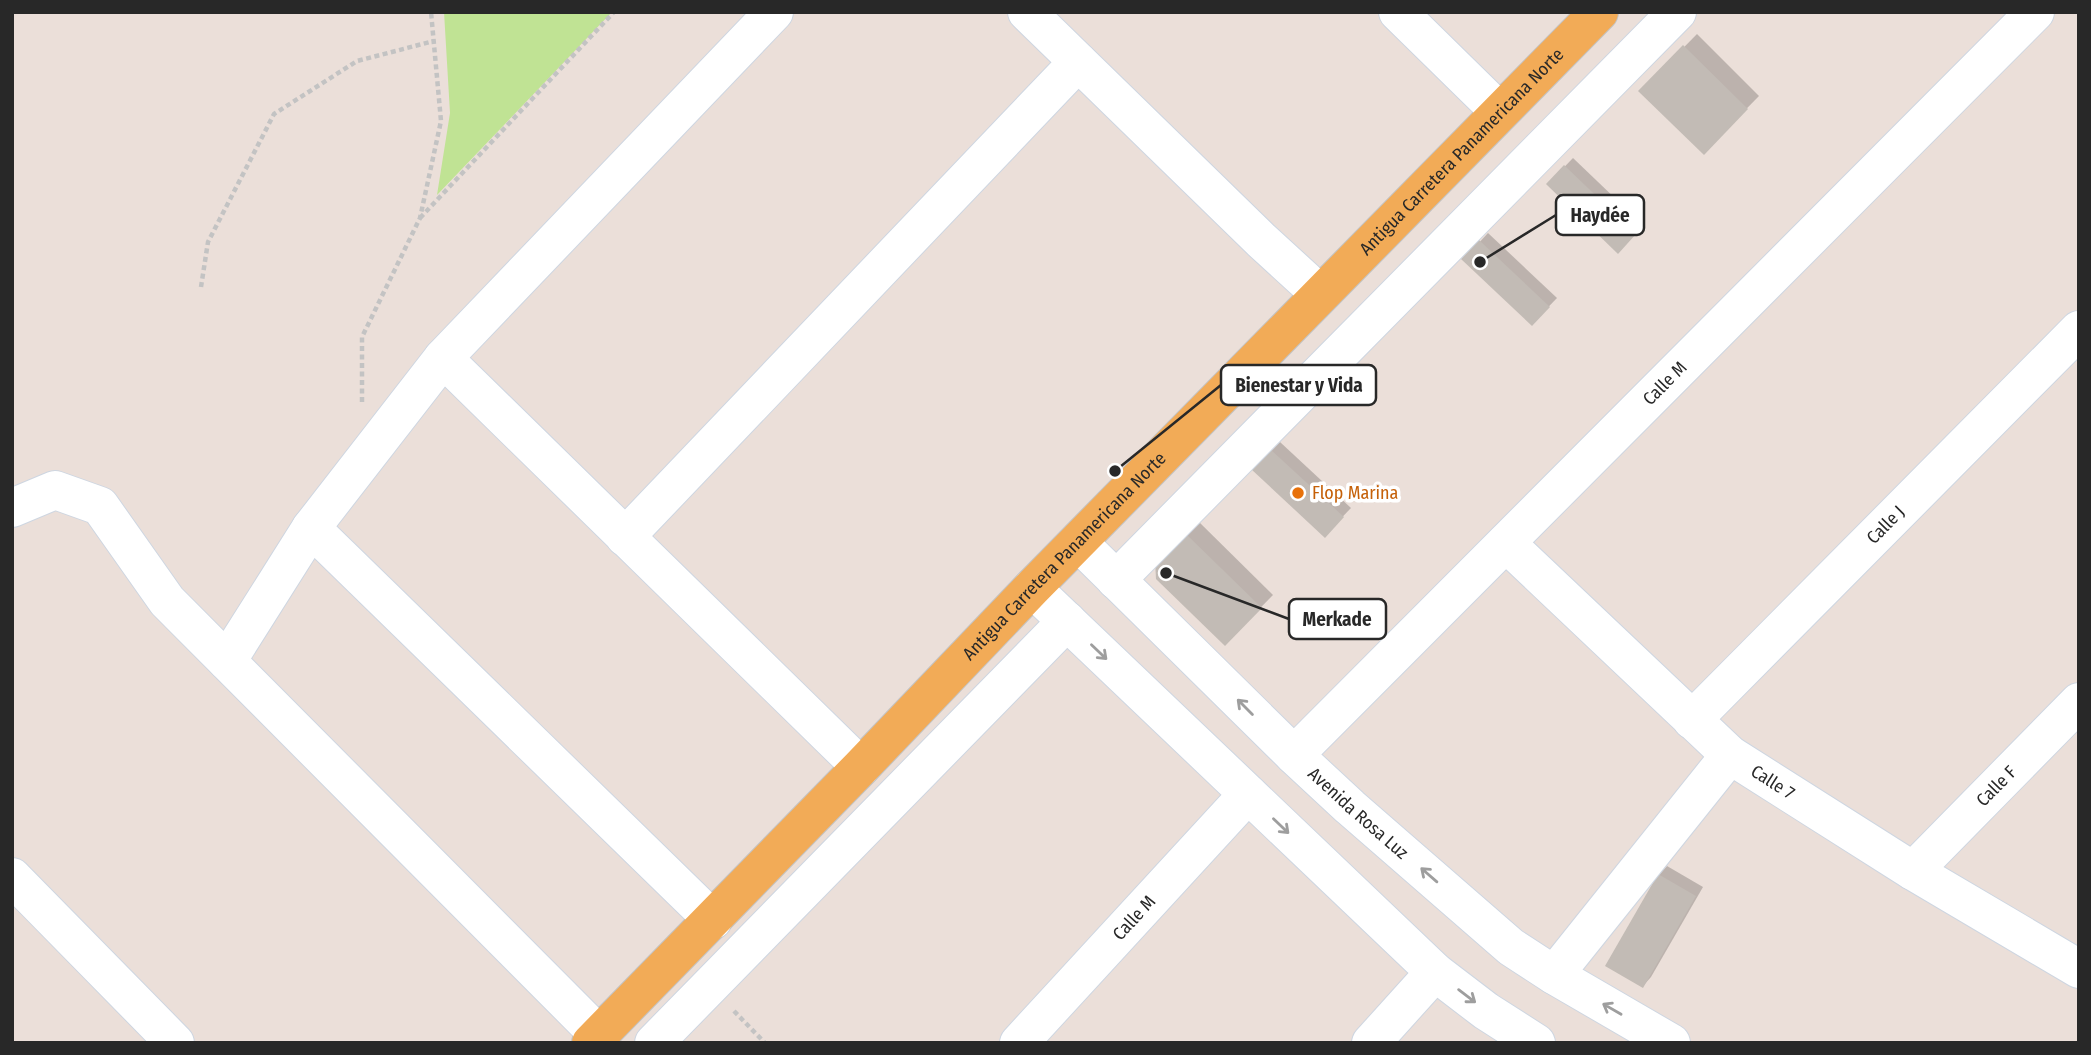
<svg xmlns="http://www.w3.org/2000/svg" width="2091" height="1055" font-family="'Fira Sans Condensed',sans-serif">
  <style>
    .green { fill: #c0e394 }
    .shadow { fill: #0003 }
    .building { fill: #c2bbb5 }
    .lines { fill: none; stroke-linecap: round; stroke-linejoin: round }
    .minor-casing { stroke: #ced6e1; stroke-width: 40 }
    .major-casing { stroke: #c3c3c3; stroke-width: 40 }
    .path { stroke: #c3c3c3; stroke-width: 4.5; stroke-dasharray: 5 3.5; stroke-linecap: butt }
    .minor { stroke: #fff; stroke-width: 38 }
    .major { stroke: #f2ab57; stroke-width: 38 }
    .oneway { stroke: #9e9e9e }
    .food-dot { fill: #e8710a; stroke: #fff; stroke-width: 2.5 }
    .labels { text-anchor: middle; stroke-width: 7; stroke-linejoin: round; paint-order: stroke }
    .street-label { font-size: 18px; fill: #282828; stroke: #fff }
    .food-label { font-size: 18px; fill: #c56008; stroke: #fff; text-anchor: start }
    .leader { fill: none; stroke: #282828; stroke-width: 2.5 }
    .callout-dot { fill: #282828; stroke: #fff; stroke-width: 2.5 }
    .callout { fill: #fff; stroke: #282828; stroke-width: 2.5 }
    .callout-label { font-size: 19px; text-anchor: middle; font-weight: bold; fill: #282828 }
  </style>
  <rect width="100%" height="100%" fill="#ebdfd9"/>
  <!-- green -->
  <path class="green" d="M444 12H612L437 195 450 113Z"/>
  <!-- shadow -->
  <g class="shadow">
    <path d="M1697 34 1759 96 1704 152 1641 91Z"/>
    <path d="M1573 158 1643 225 1618 251 1548 184Z"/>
    <path d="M1488 233 1557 298 1532 324 1464 259Z"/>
    <path d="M1280 442 1351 508 1325 535 1254 469Z"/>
    <path d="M1197 520 1273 595 1225 644 1158 578Z"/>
    <path d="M1667 866 1703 887 1651 977 1643 986 1607 965 1659 875Z"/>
  </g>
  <!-- building -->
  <g class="building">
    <path d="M1683 45 1748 109 1704 155 1638 91Z"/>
    <path d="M1564 165 1636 234 1618 254 1546 184Z"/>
    <path d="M1479 240 1550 307 1532 326 1461 259Z"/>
    <path d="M1270 449 1344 517 1325 538 1251 469Z"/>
    <path d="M1184 532 1262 608 1225 646 1156 579 1155 560Z"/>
    <path d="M1658 874 1696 896 1643 988 1605 966Z"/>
  </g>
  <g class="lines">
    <!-- minor casing -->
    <g class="minor-casing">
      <g id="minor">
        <path d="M1027 12 1261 240 1320 294"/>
        <path d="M1398 12 1500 112"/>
        <path d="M443 358 861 767"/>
        <path d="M12 508 55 490 100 506 167 601 599 1035"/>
        <path d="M311 528 713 920"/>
        <path d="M625 537 1078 62"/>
        <path id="s1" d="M1078 542 1294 755 1350 807 1511 947 1554 975 1671 1043"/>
        <path id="s2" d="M1506 543 1730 755 1913 871 2079 969"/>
        <path d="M1116 580 1677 12"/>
        <path d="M1032 588 1435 972 1486 1011 1536 1043"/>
        <path d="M227 661 311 528 443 358 774 12"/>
        <path id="s3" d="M1692 720 2079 330"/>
        <path id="s4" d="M1294 755 2035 12"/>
        <path id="s5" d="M1913 871 2079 702"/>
        <path d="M12 877 175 1043"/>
        <path d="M1554 975 1730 755"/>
        <path d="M654 1043 1067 621"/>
        <path id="s6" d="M1019 1043 1248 794"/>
        <path d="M1371 1043 1435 972"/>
      </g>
    </g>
    <!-- major casing -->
    <g class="major-casing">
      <g id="major">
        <path id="s7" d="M591 1043 861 767 1032 588 1599 12"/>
      </g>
    </g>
    <!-- path -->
    <g class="path">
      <path d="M420 218 614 12"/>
      <path d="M201 287 208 242 274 114 357 61 434 41"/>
      <path d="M362 402V337L420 218 441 121 431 12"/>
      <path d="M734 1011 765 1043"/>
    </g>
    <!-- minor -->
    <use href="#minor" class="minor"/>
    <!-- major -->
    <use href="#major" class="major"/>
  </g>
  <!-- one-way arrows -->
  <defs><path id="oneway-shaft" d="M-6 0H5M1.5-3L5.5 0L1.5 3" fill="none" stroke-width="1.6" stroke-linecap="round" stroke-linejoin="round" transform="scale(1.75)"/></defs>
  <g class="oneway">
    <use href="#oneway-shaft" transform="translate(1099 652) rotate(44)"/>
    <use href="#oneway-shaft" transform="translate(1245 707) rotate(-135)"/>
    <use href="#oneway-shaft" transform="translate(1281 826) rotate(44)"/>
    <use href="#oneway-shaft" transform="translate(1429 875) rotate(-139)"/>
    <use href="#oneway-shaft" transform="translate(1467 996) rotate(37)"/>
    <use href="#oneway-shaft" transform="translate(1612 1009) rotate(-150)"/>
  </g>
  <!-- markers -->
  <circle class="food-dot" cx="1298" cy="493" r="7"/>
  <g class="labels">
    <!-- street labels -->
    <g class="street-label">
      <text dy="6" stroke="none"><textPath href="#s7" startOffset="1246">Antigua Carretera Panamericana Norte</textPath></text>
      <text dy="6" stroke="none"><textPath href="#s4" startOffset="525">Calle M</textPath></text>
      <text dy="6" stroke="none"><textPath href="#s3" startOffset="275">Calle J</textPath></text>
      <text dy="6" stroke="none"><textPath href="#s7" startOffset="679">Antigua Carretera Panamericana Norte</textPath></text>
      <text dy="6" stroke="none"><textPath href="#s2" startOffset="359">Calle 7</textPath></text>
      <text dy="6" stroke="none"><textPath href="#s5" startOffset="119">Calle F</textPath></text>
      <text dy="6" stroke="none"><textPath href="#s1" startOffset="390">Avenida Rosa Luz</textPath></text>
      <text dy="6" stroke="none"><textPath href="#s6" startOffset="170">Calle M</textPath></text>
    </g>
    <!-- food labels -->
    <g class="food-label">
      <text x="1312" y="499">Flop Marina</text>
    </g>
  </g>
  <!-- callouts -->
  <path class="leader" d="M1480 262L1556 215M1115 471L1221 385M1166 573L1289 619"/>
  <g class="callout-dot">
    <circle cx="1480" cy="262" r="7"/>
    <circle cx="1115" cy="471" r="7"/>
    <circle cx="1166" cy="573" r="7"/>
  </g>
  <g class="callout">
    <rect x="1556" y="195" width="88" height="40" rx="7"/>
    <rect x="1221" y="365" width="155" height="40" rx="7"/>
    <rect x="1289" y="599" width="97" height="40" rx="7"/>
  </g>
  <g class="callout-label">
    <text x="1600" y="222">Haydée</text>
    <text x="1299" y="392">Bienestar y Vida</text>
    <text x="1337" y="626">Merkade</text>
  </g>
  <!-- border -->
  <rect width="2091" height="1055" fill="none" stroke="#282828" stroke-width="28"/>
</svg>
